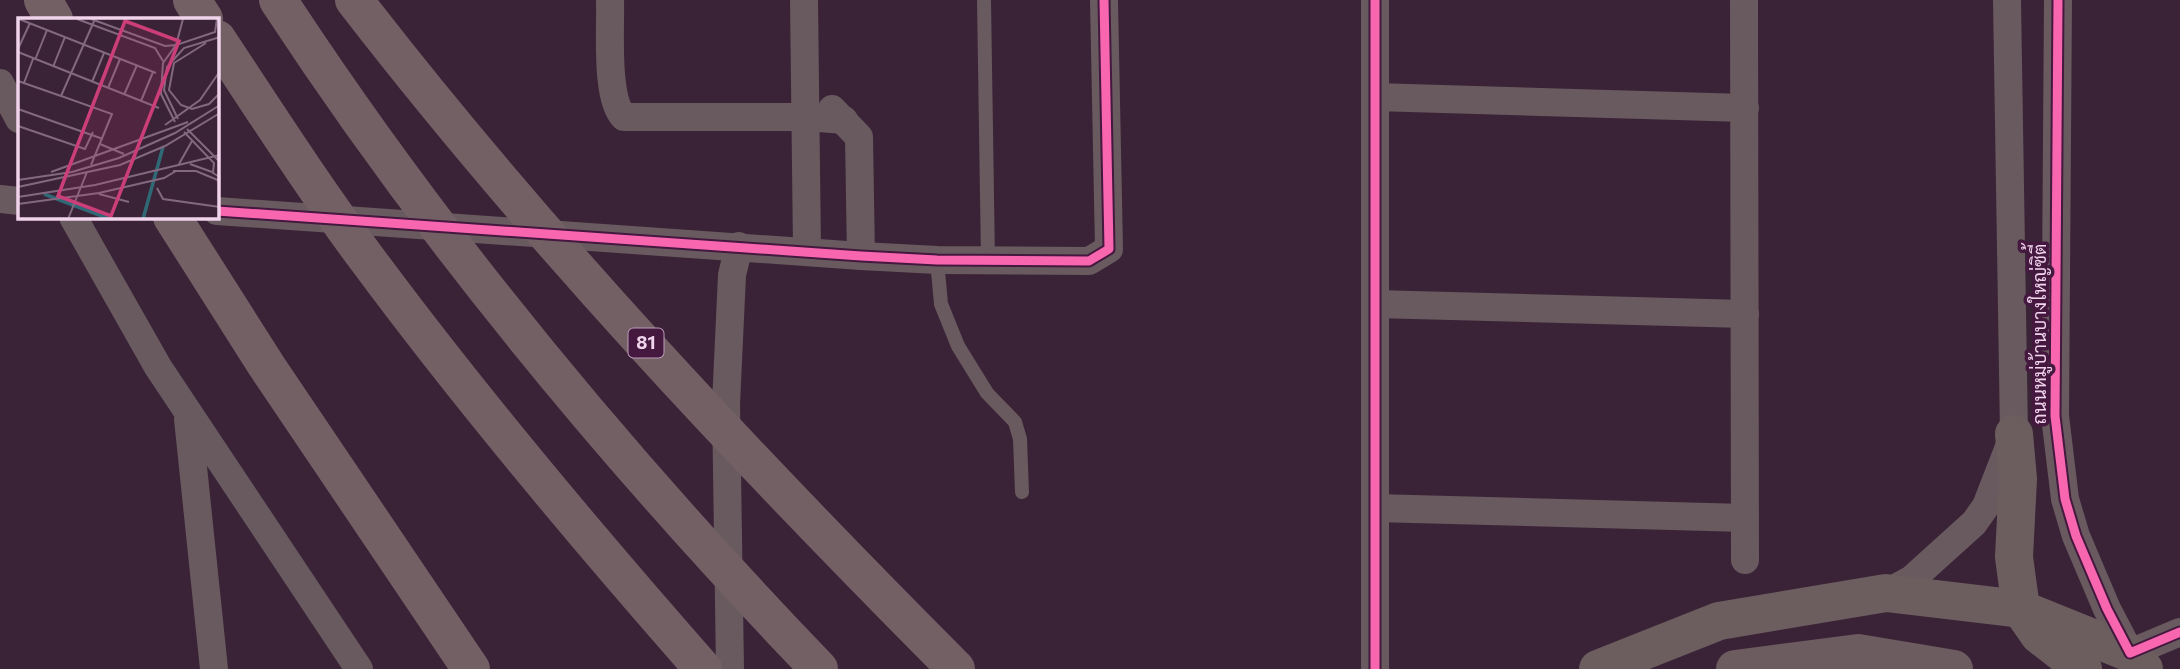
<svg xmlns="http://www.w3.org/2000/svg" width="2180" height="669" font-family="Commissioner,Sarabun,sans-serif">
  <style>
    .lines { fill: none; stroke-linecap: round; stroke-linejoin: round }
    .service { stroke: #685a5e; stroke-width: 14 }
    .minor { stroke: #685a5e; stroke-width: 28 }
    .secondary { stroke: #6c5e5f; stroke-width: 38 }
    .primary { stroke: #6c5b5f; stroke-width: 38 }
    .motorway { stroke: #726065; stroke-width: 38 }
    .cycleway-casing { stroke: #44183f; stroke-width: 13 }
    .cycleway { stroke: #f766af; stroke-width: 9 }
    .labels { text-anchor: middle; stroke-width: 7; stroke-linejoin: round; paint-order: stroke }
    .shield { fill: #44183f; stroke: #bc9cb8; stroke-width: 2 }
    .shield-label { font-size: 18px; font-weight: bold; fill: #f0d4ec }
    .street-label { font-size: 19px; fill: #f0d4ec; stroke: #44183f }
    .inset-river { fill: none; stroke: #306976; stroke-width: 3.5 }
    .inset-road { fill: none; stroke: #83697f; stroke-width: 2 }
    .view { fill: #cb3e78; fill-opacity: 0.15; stroke: #cb3e78; stroke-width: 3.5 }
    .inset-edge { fill: none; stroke: #f0d4ec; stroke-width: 3.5 }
  </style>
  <rect width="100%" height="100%" fill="#3a2237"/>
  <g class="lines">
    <!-- service -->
    <g class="service">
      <path d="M984 0 988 261"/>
      <path d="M937 260 941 304 958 346 987 393 1015 422 1020 439 1022 492"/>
    </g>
    <!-- minor -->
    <g class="minor">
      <path d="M610 0C611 27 605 99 624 117H807L844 120"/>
      <path d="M804 0 807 250"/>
      <path d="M1744 0 1745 560"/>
      <path d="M2058 0 2055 416 2065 499 2076 536 2107 609 2130 653 2180 632"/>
      <path d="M0 83 19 119"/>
      <path d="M1375 97 1745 108"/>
      <path d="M832 109 859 137 861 256"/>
      <path d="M0 199 19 201"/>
      <path d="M217 211 861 256 937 260 1089 261 1109 249 1104 0"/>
      <path d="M73 217 158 367 359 669"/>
      <path d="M1375 304 1745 314"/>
      <path d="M188 419 214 669"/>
      <path d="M1375 508 1745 518"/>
      <path d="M1886 593 1912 579 1974 523 1986 506 2014 434 2007 0"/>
      <path d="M730 669 726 404 732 275 739 246"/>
      <path d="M1375 669V0"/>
    </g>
    <!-- secondary -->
    <g class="secondary">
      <path d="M2014 434 2018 479 2014 557 2021 609 2039 635 2083 669"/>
      <path d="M1598 669 1719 621 1886 593 2021 609 2130 653 2144 669"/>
    </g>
    <!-- primary -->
    <path class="primary" d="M1735 669 1858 653 1954 669"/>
    <!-- motorway -->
    <g class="motorway">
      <path d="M43 0 54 19"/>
      <path d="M192 0 204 19"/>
      <path d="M278 0C435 240 621 463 819 669"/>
      <path d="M354 0C537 237 745 457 956 669"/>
      <path d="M217 39C266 113 314 188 367 259 472 401 586 536 703 669"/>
      <path d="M172 217 266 365 471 669"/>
    </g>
    <!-- cycleway casing -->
    <g class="cycleway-casing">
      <g id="cycleway">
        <path d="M2058 0 2055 416 2065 499 2076 536 2107 609 2130 653 2180 632"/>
        <path d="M217 211 861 256 937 260 1089 261 1109 249 1104 0"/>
        <path d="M1375 669V0"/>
      </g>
    </g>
    <!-- cycleway -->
    <use href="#cycleway" class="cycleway"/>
  </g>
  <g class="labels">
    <!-- shield labels -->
    <rect class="shield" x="628.5" y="328.5" width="35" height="29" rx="5"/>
    <g class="shield-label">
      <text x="646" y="349">81</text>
    </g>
    <!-- street labels -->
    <g class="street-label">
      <text transform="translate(2039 334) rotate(-90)" y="7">ถนนหมู่บ้านบางใหญ่ซิตี้</text>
    </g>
  </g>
  <!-- overview -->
  <g transform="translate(18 18)">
    <rect width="201" height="201" fill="#3a2237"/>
    <path class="inset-river" d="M26 176 92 201M125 201 145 129"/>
    <path class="inset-road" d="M1 1 138 55M59 1 137 30 145 43M73 1 147 28 158 27 165 1M188 25 156 45 151 72 163 87 174 91 191 86 202 75M0 31 12 5M0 34 141 90M17 42 29 12M35 49 47 19M0 63 43 78M74 64 86 35M6 65 15 41M90 70 102 41M106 77 119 47M123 83 135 54M0 91 85 121M160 101 146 72 149 49 166 30 202 19M157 104 143 76 145 45 158 27 197 14 199 1M147 107 182 82 202 53M0 108 67 131 75 114M169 111 202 144M166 114 196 145 195 155 202 159M82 126 106 136M161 146 174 123M172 146 194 154M73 147 94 96 43 78 77 1M155 153H178L202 163M33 154 170 104M0 162 54 154 101 140 157 115 202 87M0 169 102 147 147 128 202 95M139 170 145 181 202 189M81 176 111 184M0 179 77 167 202 137M0 186 81 175 146 160 158 153M50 201 69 154"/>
    <path class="view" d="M107 3 161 23 93 198 40 178Z"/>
    <rect width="201" height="201" class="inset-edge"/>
  </g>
</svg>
